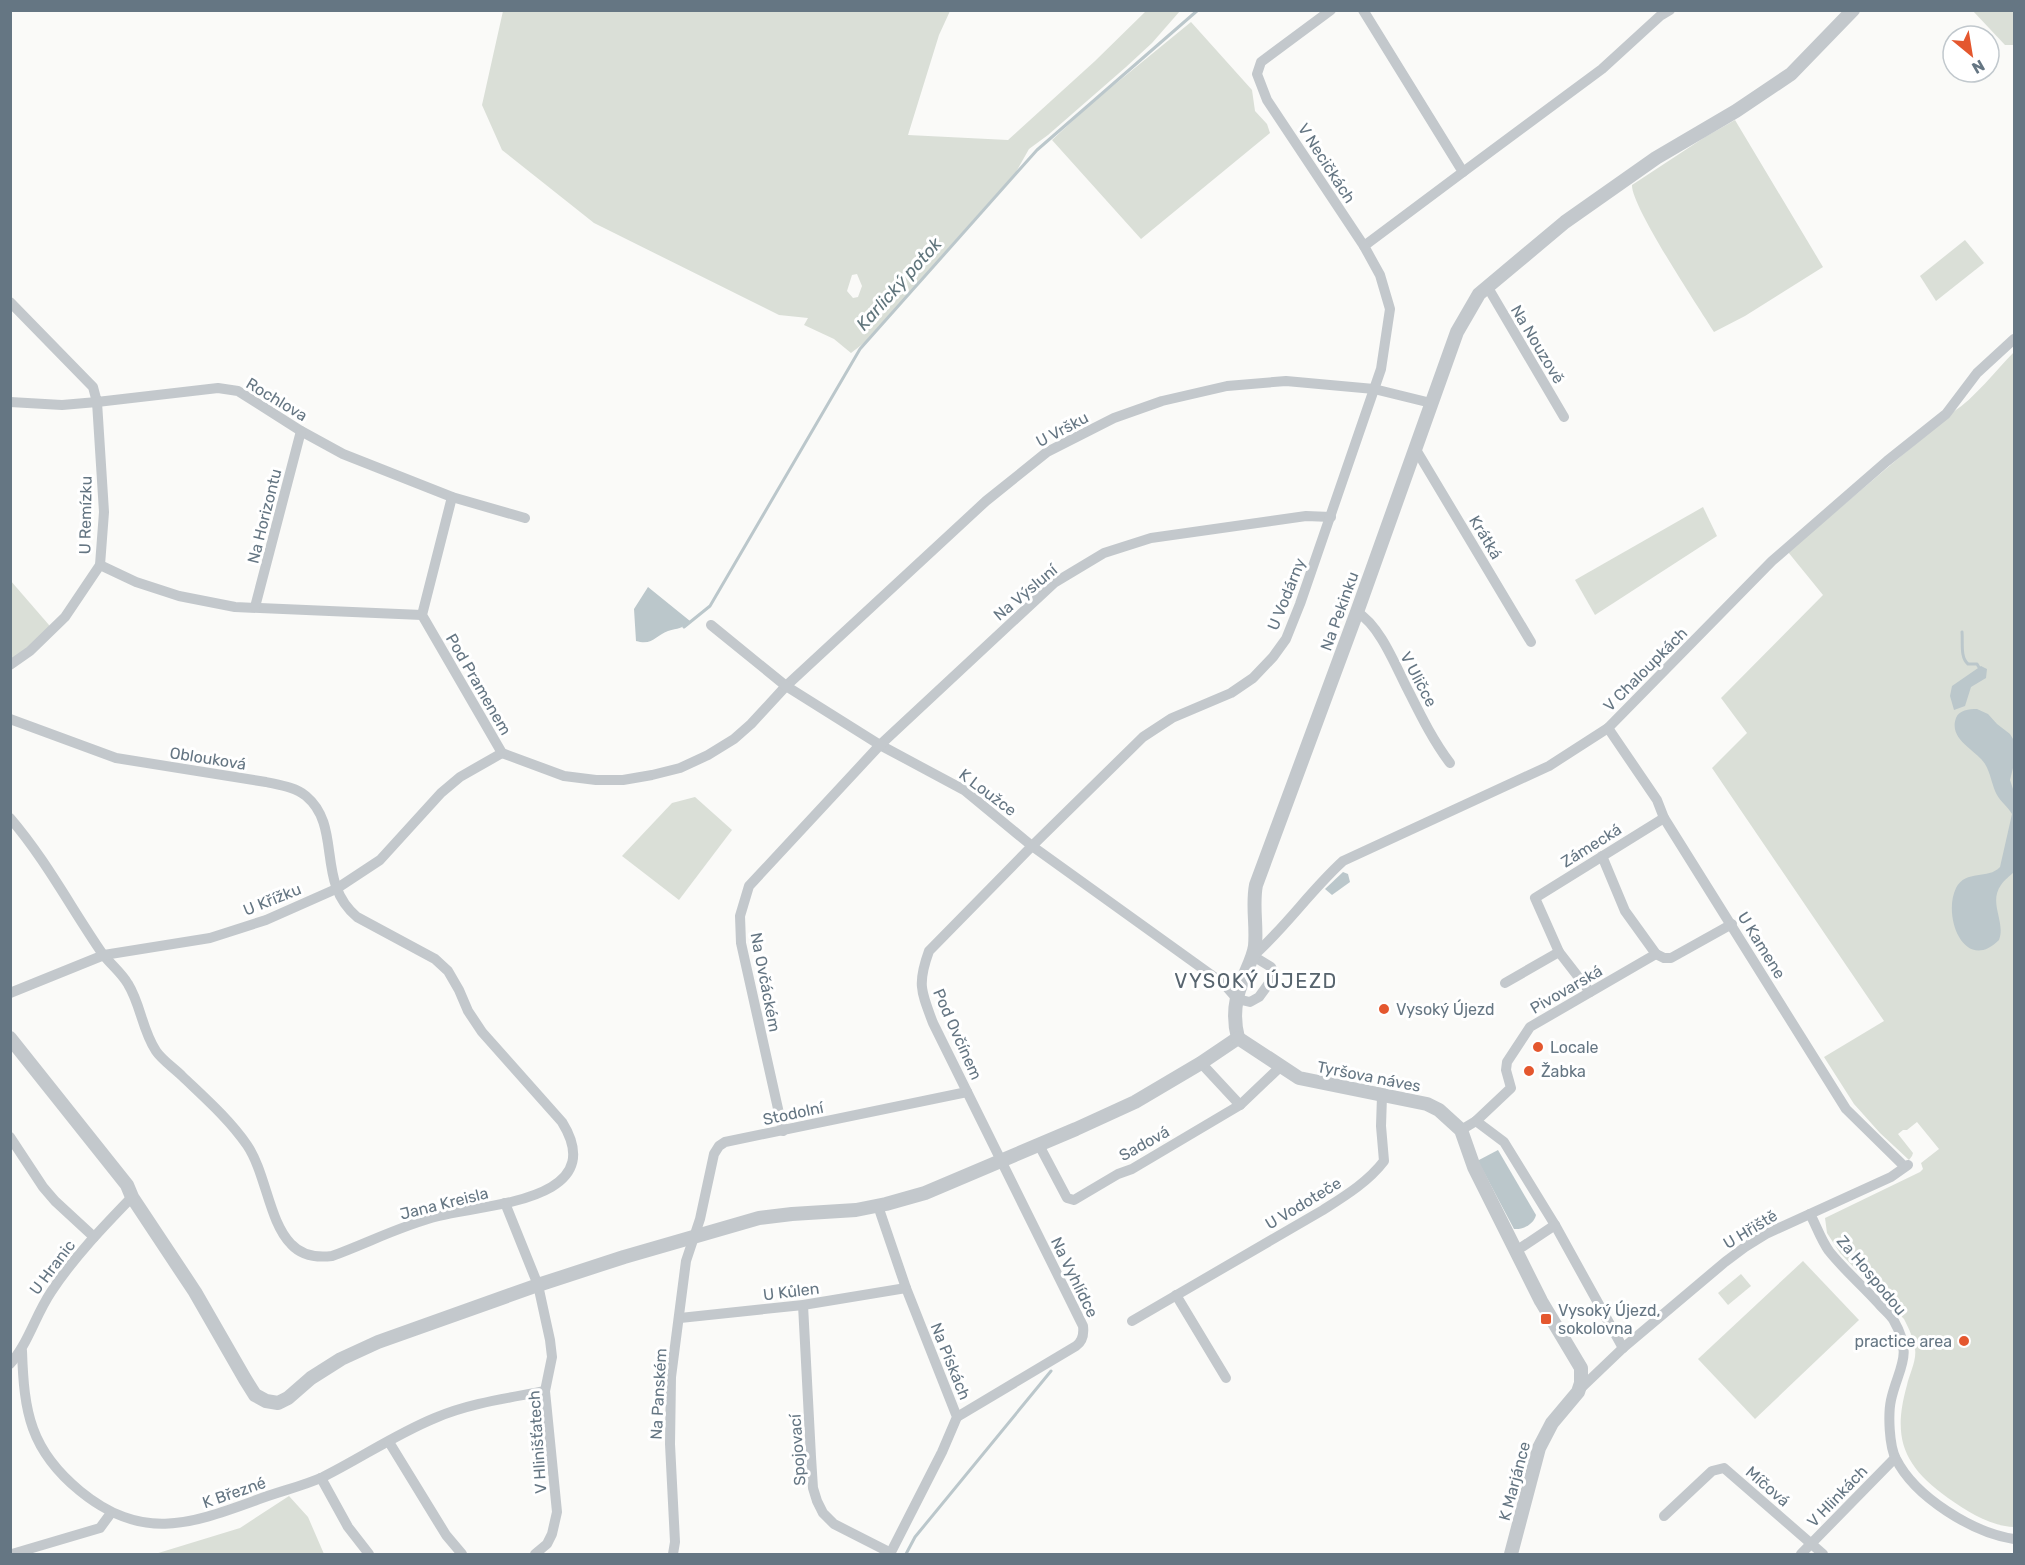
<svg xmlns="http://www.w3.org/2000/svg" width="2025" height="1565" font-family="Rubik,sans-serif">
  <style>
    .green { fill: #dadfd7; fill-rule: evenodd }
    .water { fill: #bbc7cb }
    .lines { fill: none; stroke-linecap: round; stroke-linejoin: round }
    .stream { stroke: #bbc7cb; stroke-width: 3 }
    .minor { stroke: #c3c8cc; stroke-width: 10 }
    .tertiary { stroke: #c3c8cc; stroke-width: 14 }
    .poi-dot { fill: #e4572e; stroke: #fff; stroke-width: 2 }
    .labels { text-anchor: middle; stroke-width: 6; stroke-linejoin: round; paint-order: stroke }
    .street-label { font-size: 16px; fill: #657683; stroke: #fff }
    .poi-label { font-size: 16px; fill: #657683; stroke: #fff; text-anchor: start }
    .water-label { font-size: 18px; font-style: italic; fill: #60757c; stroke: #fff }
    .quarter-label { font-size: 20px; letter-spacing: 1.5px; fill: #57646e; stroke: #fff }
  </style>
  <rect width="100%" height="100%" fill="#fafaf8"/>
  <!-- green -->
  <g class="green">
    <path d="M503 11H950L939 35 908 135 1008 140 1095 61 1146 11H1180L1152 43 1126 67 1048 135 1029 149 1016 172 864 343 851 353 834 339 804 325 808 318 779 315 594 223 502 150 482 105ZM857 274 862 286 858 297 853 298 847 291 852 275Z"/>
    <path d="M1973 11H2014V45H2005Z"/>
    <path d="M1191 22 1252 90 1255 111 1267 124 1270 133 1141 239 1052 140 1092 103Z"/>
    <path d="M1735 120 1823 267 1745 316 1714 332C1699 308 1631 206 1632 185L1705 137Z"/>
    <path d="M1965 240 1984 263 1936 301 1920 276Z"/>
    <path d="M2014 352V1527C1990 1526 1968 1512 1948 1498 1903 1466 1892 1438 1907 1385 1909 1375 1917 1360 1915 1349 1914 1339 1909 1329 1904 1319L1840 1253 1827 1233 1825 1218 1920 1172 1923 1169 1921 1163 1939 1149 1917 1122 1907 1130H1903L1898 1134 1913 1153 1912 1156 1909 1160 1880 1133 1854 1104 1824 1057 1884 1021 1712 768 1747 733 1721 698 1823 595 1788 552 1953 412C1975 398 1995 371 2014 352Z"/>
    <path d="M1703 507 1717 536 1595 615 1575 580Z"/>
    <path d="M10 580 49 625 50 631 10 661Z"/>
    <path d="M695 797 732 830 679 900 622 856 672 803Z"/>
    <path d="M1803 1261 1859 1320 1755 1419 1698 1359Z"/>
    <path d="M1741 1274 1751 1286 1728 1305 1718 1293Z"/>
    <path d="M289 1496 308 1517 324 1554H155L240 1528Z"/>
  </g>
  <!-- water -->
  <g class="water">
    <path d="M648 587 690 621C682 629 678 628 668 631 656 635 653 646 636 641L634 609Z"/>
    <path d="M1981 666 1987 669 1986 678 1971 687 1965 706 1954 710 1950 696 1952 686Z"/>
    <path d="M1977 709 1988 714 1997 724 2010 734 2013 739 2014 764 2010 780 2014 792V872C2010 876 2004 880 2001 885 1988 903 2006 922 1999 940 1965 974 1942 917 1956 888 1966 869 1988 880 2000 867L2012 814C2008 807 2001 802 1997 795 1992 786 1991 774 1985 764 1977 750 1948 740 1956 718 1959 710 1969 709 1977 709Z"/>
    <path d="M1343 872 1348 874 1350 882 1332 895 1325 889Z"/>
    <path d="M1498 1150 1536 1215C1534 1224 1523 1230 1514 1229L1479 1163V1160Z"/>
  </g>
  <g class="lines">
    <!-- stream -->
    <g class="stream">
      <path d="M684 627 710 606 860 349 1037 150 1198 10"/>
      <path d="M1962 632C1963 643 1960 657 1968 664H1977L1980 669"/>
      <path d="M906 1554 915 1537 1051 1371"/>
    </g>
    <!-- minor -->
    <g class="minor">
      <path d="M1363 10 1463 172 1364 246"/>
      <path d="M1463 172 1602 69 1660 16 1670 10"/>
      <path d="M1487 286 1564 417"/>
      <path d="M10 302 93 387 97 402 218 388 238 391 301 431 343 454 452 497 525 518"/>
      <path d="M10 402 62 405 97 402 104 512 100 565 65 617 30 651 10 665"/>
      <path d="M1415 448 1531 642"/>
      <path d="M452 497 422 615 502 753 564 776 596 780H623L652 775 680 768 708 755 734 739 751 724 786 686 986 501 1047 452 1114 418 1162 401 1227 386 1286 381 1374 389 1431 403"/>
      <path d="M100 565 136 582 179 596 235 607 422 615"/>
      <path d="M255 607 301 431"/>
      <path d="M1357 612C1381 626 1397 670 1410 694 1422 718 1434 742 1450 763"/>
      <path d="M711 625 786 686 880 745 964 790 1032 846 1224 984 1237 999 1250 1002 1259 997 1275 975 1271 967 1253 956C1286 927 1310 891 1343 861L1549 766 1608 728 1772 561 1887 461 1946 414 1977 373 2014 339"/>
      <path d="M10 719 116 758 266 782C279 785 295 787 306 796 343 827 315 882 357 917L435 959 448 971 459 990 468 1011 482 1032 562 1122C611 1201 486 1204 439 1216 402 1225 368 1243 332 1256 316 1258 302 1256 291 1244 269 1222 266 1173 247 1145 229 1119 205 1098 182 1076 174 1068 162 1060 156 1051 142 1030 141 1005 128 984 121 972 110 964 102 953 71 908 46 860 10 818"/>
      <path d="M1608 728 1657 800 1664 818 1846 1109 1904 1166"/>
      <path d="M1656 954 1664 958H1671L1732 924"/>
      <path d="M1505 983 1559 952"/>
      <path d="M1590 992 1559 952 1535 898 1664 818"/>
      <path d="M10 993 104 955 210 938 266 920 336 889 380 860 441 793 460 777 502 753"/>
      <path d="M1201 1063 1240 1105"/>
      <path d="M1476 1121 1511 1088 1506 1070 1507 1062 1530 1027 1656 954 1625 911 1602 856"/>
      <path d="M1461 1130 1476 1121 1504 1142 1555 1225 1623 1348"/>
      <path d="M783 1131 741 943 740 916 749 886 880 745 1054 583 1104 553 1151 538 1306 516 1331 517"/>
      <path d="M10 1137 43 1187 55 1201 94 1237"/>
      <path d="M1039 1145 1067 1198 1074 1200 1118 1174 1132 1169 1240 1105 1280 1067"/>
      <path d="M505 1203 538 1285 550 1340 552 1357 545 1391 557 1512 552 1534 547 1544 535 1554"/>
      <path d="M878 1206 906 1288 957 1417 942 1452 890 1554"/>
      <path d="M1810 1214C1816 1225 1821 1240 1829 1251 1844 1270 1863 1286 1879 1304 1884 1310 1891 1315 1894 1321 1914 1356 1898 1368 1891 1400 1888 1414 1889 1446 1896 1459 1915 1497 1973 1533 2014 1539"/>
      <path d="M1516 1251 1555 1225"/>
      <path d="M1176 1295 1226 1378"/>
      <path d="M803 1305 811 1457 813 1488 817 1501 823 1513 834 1524 891 1553"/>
      <path d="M680 1318 803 1305 906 1288"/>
      <path d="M1132 1321 1323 1210C1345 1196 1368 1182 1384 1161L1381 1126 1382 1096"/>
      <path d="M22 1351C24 1412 30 1450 80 1491 141 1541 188 1525 254 1501 276 1492 301 1487 323 1477 361 1458 396 1434 435 1418 470 1403 509 1398 545 1391"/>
      <path d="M10 1364C28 1344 35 1316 51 1292 74 1257 103 1227 132 1197"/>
      <path d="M1578 1391 1623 1348 1725 1262 1745 1247 1766 1234 1891 1177 1908 1165"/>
      <path d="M957 1417 1076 1346C1083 1341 1084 1334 1083 1326L933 1023C921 991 917 984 929 951L1032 846 1143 737 1172 718 1231 693 1253 678 1273 657 1286 639 1300 604 1381 369 1390 309 1380 275 1364 246 1267 100 1257 74 1261 62 1331 10"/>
      <path d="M389 1442 446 1535 462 1554"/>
      <path d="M321 1478 348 1527 369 1554"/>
      <path d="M1664 1516 1712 1471 1724 1468 1823 1554"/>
      <path d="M12 1554 100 1528 111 1513"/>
      <path d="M673 1554 675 1542 670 1444 671 1377 686 1261 700 1219 714 1154 719 1146 725 1142 967 1092"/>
      <path d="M1801 1554 1895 1458"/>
    </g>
    <!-- tertiary -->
    <g class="tertiary">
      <path d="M10 1038 127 1185 132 1197 195 1292 245 1379 255 1395 266 1401 278 1403 288 1398 311 1378 341 1359 378 1342 538 1285 624 1257 759 1218 792 1214 856 1210 886 1204 925 1193 1076 1129 1135 1102 1201 1063 1238 1038"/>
      <path d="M1238 1038C1233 1019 1235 999 1242 982 1246 970 1253 959 1255 946 1257 925 1252 905 1256 885L1357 612 1457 332 1479 294 1565 222 1656 158 1736 111 1791 74 1853 10"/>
      <path d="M1238 1038 1299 1078 1427 1104 1439 1110 1461 1130 1474 1167 1541 1301 1581 1368V1383L1578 1392 1552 1423 1539 1448 1511 1554"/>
    </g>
  </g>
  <!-- markers -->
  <g class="poi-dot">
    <circle cx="1384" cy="1009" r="6"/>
    <circle cx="1538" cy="1047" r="6"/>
    <circle cx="1529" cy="1071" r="6"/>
    <rect x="1540" y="1313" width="12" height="12" rx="3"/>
    <circle cx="1964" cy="1341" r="6"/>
  </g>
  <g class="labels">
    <!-- street labels -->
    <g class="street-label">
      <text transform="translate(1327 163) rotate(57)" y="6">V Necičkách</text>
      <text transform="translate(1538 344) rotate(59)" y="6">Na Nouzově</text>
      <text transform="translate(277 399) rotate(31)" y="6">Rochlova</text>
      <text transform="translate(1062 429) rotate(-28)" y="6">U Vršku</text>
      <text transform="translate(85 515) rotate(-89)" y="6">U Remízku</text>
      <text transform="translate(264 516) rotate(-76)" y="6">Na Horizontu</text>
      <text transform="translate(1486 537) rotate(59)" y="6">Krátká</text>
      <text transform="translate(1025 592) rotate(-40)" y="6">Na Výsluní</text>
      <text transform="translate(1286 594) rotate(-68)" y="6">U Vodárny</text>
      <text transform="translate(1339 611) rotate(-70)" y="6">Na Pekinku</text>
      <text transform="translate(1645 669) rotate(-45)" y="6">V Chaloupkách</text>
      <text transform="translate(1419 679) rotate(62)" y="6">V Uličce</text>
      <text transform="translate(479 684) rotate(60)" y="6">Pod Pramenem</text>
      <text transform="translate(208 758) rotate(9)" y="6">Oblouková</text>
      <text transform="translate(988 792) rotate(37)" y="6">K Loužce</text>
      <text transform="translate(1591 845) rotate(-32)" y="6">Zámecká</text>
      <text transform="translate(272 899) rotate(-22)" y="6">U Křížku</text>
      <text transform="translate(1762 945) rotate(58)" y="6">U Kamene</text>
      <text transform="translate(766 982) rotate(79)" y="6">Na Ovčáckém</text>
      <text transform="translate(1566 989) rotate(-30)" y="6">Pivovarská</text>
      <text transform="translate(958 1034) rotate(66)" y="6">Pod Ovčínem</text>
      <text transform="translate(1369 1076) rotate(11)" y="6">Tyršova náves</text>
      <text transform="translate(793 1113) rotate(-12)" y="6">Stodolní</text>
      <text transform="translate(1144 1143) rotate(-29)" y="6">Sadová</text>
      <text transform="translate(444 1203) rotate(-14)" y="6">Jana Kreisla</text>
      <text transform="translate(1303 1203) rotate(-31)" y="6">U Vodoteče</text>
      <text transform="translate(1750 1229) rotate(-31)" y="6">U Hřiště</text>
      <text transform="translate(52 1267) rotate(-53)" y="6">U Hranic</text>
      <text transform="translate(1872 1275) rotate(50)" y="6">Za Hospodou</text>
      <text transform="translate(1075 1277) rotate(64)" y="6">Na Vyhlídce</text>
      <text transform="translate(791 1291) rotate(-7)" y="6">U Kůlen</text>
      <text transform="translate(951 1361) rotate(68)" y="6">Na Pískách</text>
      <text transform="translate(658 1394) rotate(-87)" y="6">Na Panském</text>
      <text transform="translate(537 1442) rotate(-94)" y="6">V Hlinišťatech</text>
      <text transform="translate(797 1450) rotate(-94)" y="6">Spojovací</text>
      <text transform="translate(1514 1481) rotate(-75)" y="6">K Marjánce</text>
      <text transform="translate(1768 1486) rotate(41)" y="6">Míčová</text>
      <text transform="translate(234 1492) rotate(-19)" y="6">K Březné</text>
      <text transform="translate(1837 1496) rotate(-46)" y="6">V Hlinkách</text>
    </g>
    <!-- poi labels -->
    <g class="poi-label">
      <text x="1396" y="1015">Vysoký Újezd</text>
      <text x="1550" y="1053">Locale</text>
      <text x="1541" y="1077">Žabka</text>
      <text x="1558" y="1316">Vysoký Újezd,<tspan x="1558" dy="18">sokolovna</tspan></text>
      <text x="1952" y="1347" text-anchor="end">practice area</text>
    </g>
    <!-- water labels -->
    <g class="water-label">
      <text transform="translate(899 284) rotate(-48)" y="6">Karlický potok</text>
    </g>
    <!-- quarter labels -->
    <g class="quarter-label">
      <text x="1256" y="988">VYSOKÝ ÚJEZD</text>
    </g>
  </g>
  <!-- border -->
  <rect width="2025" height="1565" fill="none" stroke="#657683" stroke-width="24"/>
  <!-- north arrow -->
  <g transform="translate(1971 54) rotate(150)"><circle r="28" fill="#ffffff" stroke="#c1c8cd" stroke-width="1.5"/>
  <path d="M0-4.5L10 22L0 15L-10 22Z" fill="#e4572e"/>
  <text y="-9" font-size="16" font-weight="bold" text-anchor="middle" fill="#657683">N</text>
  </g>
</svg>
